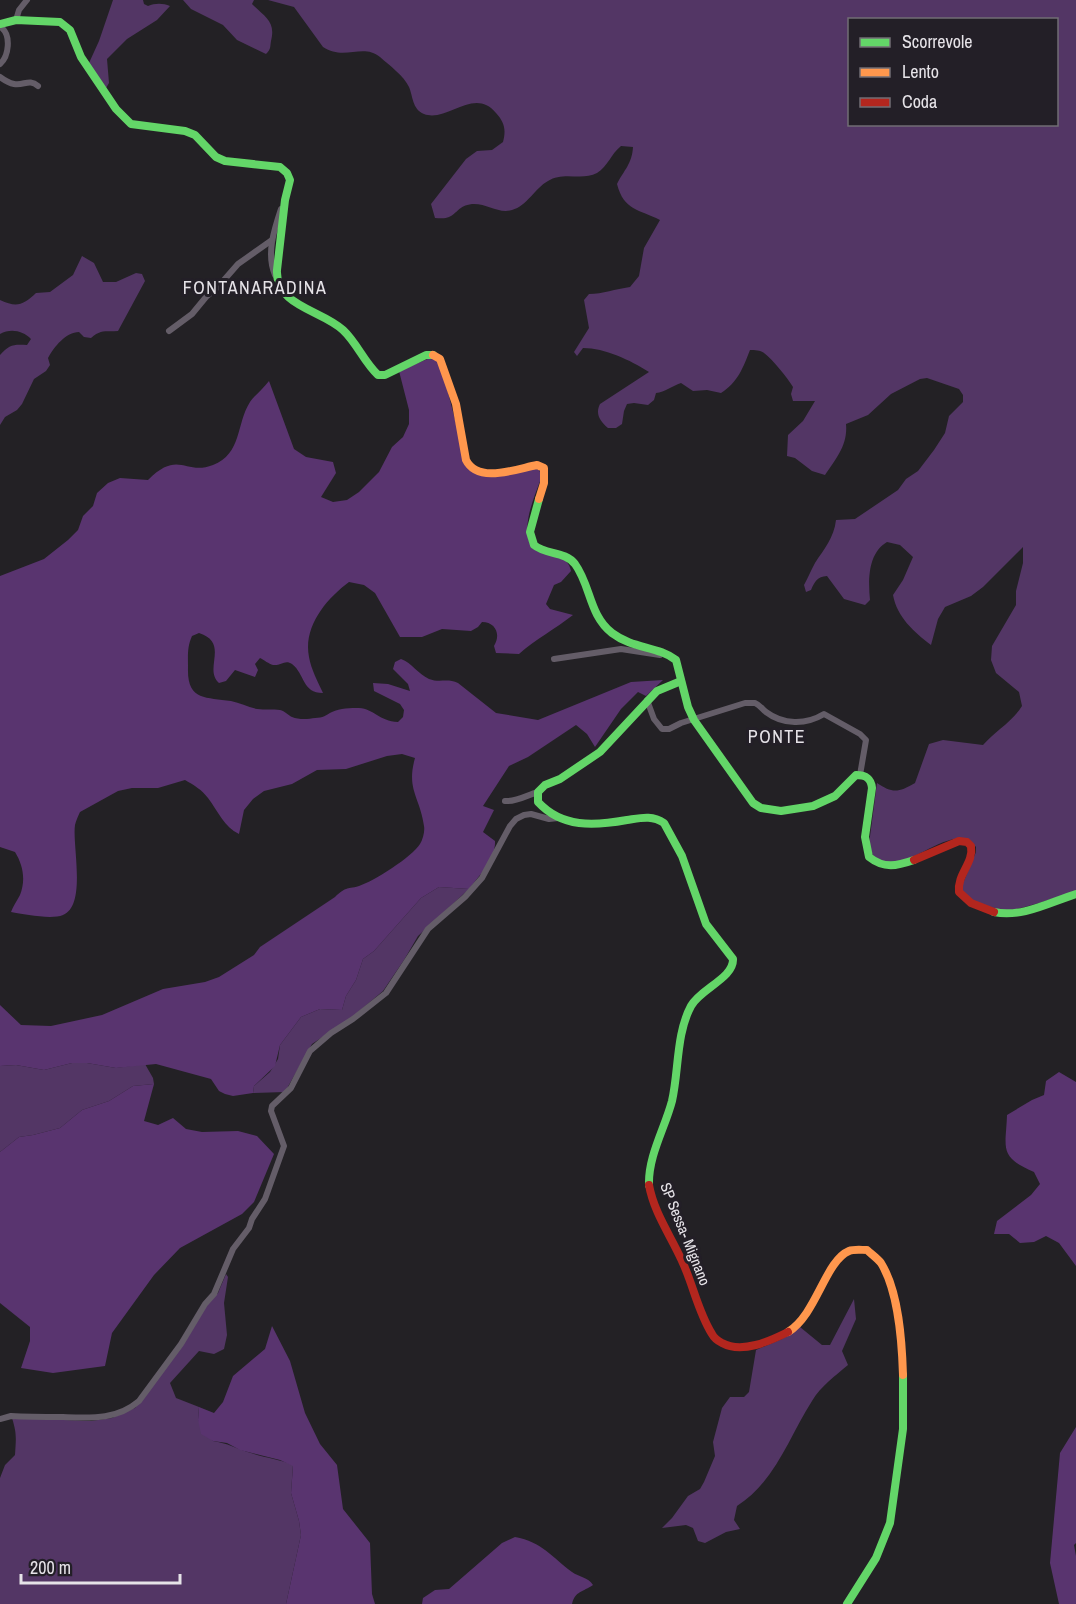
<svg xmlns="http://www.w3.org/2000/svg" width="1076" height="1604" font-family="'Archivo Narrow',sans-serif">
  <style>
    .green { fill: #533665; fill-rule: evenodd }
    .forest { fill: #59346f }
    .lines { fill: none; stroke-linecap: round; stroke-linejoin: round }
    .street { stroke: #645d68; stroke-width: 6 }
    .fast { stroke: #63d668; stroke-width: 8 }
    .slow { stroke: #ff974d; stroke-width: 8 }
    .jam { stroke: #b3261e; stroke-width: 8 }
    .labels { text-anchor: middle; stroke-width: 6; stroke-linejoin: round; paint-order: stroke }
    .street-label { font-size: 15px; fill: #e6e3e8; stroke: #231f27 }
    .quarter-label { font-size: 18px; letter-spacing: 1.5px; fill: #e6e3e8; stroke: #231f27 }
  </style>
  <rect width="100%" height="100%" fill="#232125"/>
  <!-- green -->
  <g class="green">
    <path d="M113 0H143L144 4 148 6C155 3 163 3 170 6L157 20 127 39 107 59 109 83 106 88 89 63 99 41Z"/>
    <path d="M183 0H254L252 4C265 17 276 21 271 41 270 47 271 49 266 54L237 40 223 25 191 9Z"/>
    <path d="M268 0H1076V891C1056 897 1015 913 996 911 985 910 966 898 961 888L976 852V847L969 839C941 833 911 866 887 864 883 863 878 860 874 859L869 844 877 783C892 793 898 793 915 783L929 744 943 740 983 745C995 731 1012 722 1022 706L1019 692 996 673 991 660 992 646 1016 605V591L1023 563V547L983 587 971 596 945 607 938 619 931 645C914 632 897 617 893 595L903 580 913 557 900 545 887 542C868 553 868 580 870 600L865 605 844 599 827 576C817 577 815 581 811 590L806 592 804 585C808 578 811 570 815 563 824 549 834 538 836 520L855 519 898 490 906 479 918 471 934 450 945 433 949 416 963 402V395L959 389 927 378 920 379 891 394 868 415 846 424C848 445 836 459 825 475L812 471 795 458 787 456 788 435 803 421 815 401H793L791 394 793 387C787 377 773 360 764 353 760 350 755 350 750 350 743 368 738 382 721 393L707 390 693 391 681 383C672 386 665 392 656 393L654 400 648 405 634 403 627 404 624 411 622 424 616 428H608C600 421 595 414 600 404L649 372C630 360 605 348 583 348L577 356 574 352 589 328 584 300 589 294C603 294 615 289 630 287L639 276 644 248 660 220C639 209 624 211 617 184 624 170 632 164 633 147L621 146C611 154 608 166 597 173 582 181 563 171 548 181 535 188 527 206 512 210 498 214 487 203 472 204 458 206 458 213 449 217 445 219 439 218 435 218L431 204 466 159 477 151 492 150 503 142C506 130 505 123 496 113 474 86 447 123 424 114 412 109 413 96 409 87 404 76 389 65 380 57 363 43 344 61 323 47L294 7ZM850 20H1056V124H850Z"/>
    <path d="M82 256 94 263 103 282H116L136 273 142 274 145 281 118 331C106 332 101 329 91 338L84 337 79 332C66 332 54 347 48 358L50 365 46 371 34 379 22 404 17 410 5 417 0 425V355C9 345 13 344 27 345L31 339C23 331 11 328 0 334V300C17 308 23 305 36 293L50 292 73 275Z"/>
    <path d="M439 887 469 889 418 936 404 960 383 991 351 1018 312 1044 285 1092 253 1093 254 1086 270 1072 278 1059 280 1045 301 1017 320 1009 342 1010 346 996 356 980 363 959 374 951 421 898Z"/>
    <path d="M72 1063H87L116 1068 145 1064 153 1078 154 1084 133 1086 109 1101 82 1110 60 1128 33 1135 19 1137 0 1152V1066L16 1065 44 1070Z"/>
    <path d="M226 1274 228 1277 224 1303 227 1335 224 1349 214 1354 199 1351 170 1383 176 1398 199 1407 198 1420 213 1441C227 1443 237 1449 251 1453 265 1458 279 1459 293 1465L291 1493 299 1521 301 1535 286 1604H0V1478L5 1465 15 1455C16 1438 17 1434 12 1418L91 1421 112 1418 135 1408 205 1307 218 1293Z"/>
    <path d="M854 1299 856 1319 842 1351 848 1365C835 1376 821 1386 812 1401 789 1437 775 1482 737 1506L734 1520 740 1529 726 1532 705 1543 698 1541 693 1528 686 1525 662 1528 672 1518 688 1496 700 1489 704 1482 715 1456 713 1442 722 1408 730 1397H744L749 1392 756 1350 782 1339 800 1327 822 1345H830Z"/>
  </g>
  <!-- forest -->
  <g class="forest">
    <path d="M430 358 438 361 442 369 460 439 473 472 535 469 539 470 542 476C534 498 520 527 532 548 545 553 569 555 571 571L561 582 554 585 546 604 550 609 573 615C555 629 536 639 519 654L496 653 494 646C501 635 496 622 482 622L478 627 471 631 442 629 422 637H400L375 593 364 585 349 582C326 599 303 627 309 657 311 669 318 682 323 693 302 693 305 674 292 664 285 659 281 666 273 665 269 664 264 660 260 658L255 664 258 670 255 677 235 670 226 681 219 683C203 669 230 643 199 633L192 636C187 647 188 656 188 668 187 701 206 697 231 701 240 703 248 707 257 709 265 710 273 709 280 710 285 711 288 715 292 717 299 720 309 719 315 718 323 718 326 715 332 712 340 708 351 708 359 708 374 709 379 721 398 722L403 717 404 710 400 704 374 691 373 683 388 684 410 691 408 684 393 669 395 662 401 659C412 663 418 674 429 679 439 683 448 678 458 683L496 713 538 720 631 682 663 680 646 696 638 692 621 709 595 747 587 734 576 725 528 757 509 766 483 806 494 810 483 832 495 841C496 858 479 876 469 889L439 887 421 898 374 951 363 959 356 980 346 996 342 1010 320 1009 301 1017 280 1045 275 1066 254 1086 253 1093 233 1096 225 1094 219 1091 211 1079 156 1064 116 1068 87 1063H72L44 1070 16 1065 0 1066V1005L21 1025 51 1026 102 1015 163 989 205 982 219 977 254 955 260 947 335 897C347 886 345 890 359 886 374 881 412 857 420 844 423 839 425 831 424 826 420 797 406 790 415 758L402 754 387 756 346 769 317 770 292 784 264 791 253 799 244 810 239 834C224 827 218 811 208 798 202 790 194 785 185 780L158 788H132L118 791 80 812C78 816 76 821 75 825 72 845 87 905 63 915 51 920 24 914 11 912 13 906 17 901 20 895 26 880 23 865 15 852L0 847V576L44 559 68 540 78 530 83 516 93 506 97 493 108 483 120 478 148 480C179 449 185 476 213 465 242 454 236 424 250 402 254 396 263 389 269 381L294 449 306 457 333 462 336 473 321 497 333 502 347 500 359 492 379 472 392 447 403 437 409 424V410L399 371Z"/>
    <path d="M1059 1072 1076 1082V1266L1059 1243 1046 1236 1034 1242 1020 1243 1009 1234H994L997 1221 1031 1195 1040 1184 1034 1172C998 1157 1006 1148 1007 1115L1032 1100 1044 1095 1046 1081Z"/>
    <path d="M154 1084 144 1121 158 1125 173 1118 186 1129 202 1132 238 1131 257 1136 274 1154 254 1202 242 1214 180 1248 154 1275 112 1333 105 1366 53 1373 21 1368 30 1341V1327L0 1303V1152L19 1137 33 1135 60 1128 82 1110 109 1101 133 1086Z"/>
    <path d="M272 1326 290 1361 305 1413 320 1444 337 1465 343 1509 370 1543 372 1594 375 1604H286L301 1535 299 1521 291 1493 293 1466 280 1460 240 1450 227 1443 213 1441 201 1434 198 1420 199 1407 214 1413 223 1402 233 1376 265 1349Z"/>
    <path d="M1076 1427V1543L1074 1545 1076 1556V1604H1059L1050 1563 1060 1453Z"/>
    <path d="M515 1537C542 1542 552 1557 572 1572 579 1577 588 1577 593 1585 583 1592 575 1591 572 1604H422L423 1598 435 1590 449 1589 502 1543Z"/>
  </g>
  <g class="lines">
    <!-- street -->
    <g class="street">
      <path d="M16 20 19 10 27 0"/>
      <path d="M0 64C9 56 11 36 2 28"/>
      <path d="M0 77C4 80 9 83 14 84 24 86 29 78 38 86"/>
      <path d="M275 275C266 254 274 230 281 209"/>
      <path d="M169 331 192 314 206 297 217 288 238 264 272 240"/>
      <path d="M554 659 621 649 660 655"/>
      <path d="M647 700 654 719 662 729H669L681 723 745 703H755C760 705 762 709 766 712 783 725 806 725 824 714L860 734 866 740 860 775"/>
      <path d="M505 801C517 802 527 795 538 792"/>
      <path d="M0 1419 11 1416C28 1417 46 1417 63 1417 91 1418 117 1420 139 1401L181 1344 205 1304 214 1294 233 1249 249 1228 252 1219 265 1199 284 1146 271 1111 272 1106 291 1088 310 1051 331 1033 353 1019 386 993 428 929 465 897 482 878 510 826 516 819 524 815 531 814 549 819 558 818"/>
    </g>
    <!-- fast -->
    <g class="fast">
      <path d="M0 24 16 20 60 22 70 30 81 57 116 109 131 124 185 131 195 135 216 157 225 161 280 167 287 173 290 180 285 200 277 270C275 306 322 310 343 330 357 343 364 362 378 375H385L426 355H433"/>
      <path d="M539 499 530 532 534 545C546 555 565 551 575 564 591 586 589 615 612 633 633 649 658 646 676 660L688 707 694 720 753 803 761 808 781 811 813 806 835 796 856 775C866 775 871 778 872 788L865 837 869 857C884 869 897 866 914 860"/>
      <path d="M994 912C1022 918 1050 902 1076 894"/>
      <path d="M649 1185C648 1156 665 1128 672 1101 679 1070 676 1034 691 1006 700 989 734 978 733 959L706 924 682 856 664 823C652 815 641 818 627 820 594 826 562 828 538 802V792L545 785 560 779 600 752 657 691 681 681"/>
      <path d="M847 1604 876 1558 890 1523 903 1429V1375"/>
    </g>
    <!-- slow -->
    <g class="slow">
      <path d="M433 355 440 359 456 404 466 460C478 484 516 469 537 465L544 468V483L539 499"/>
      <path d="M788 1332C817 1314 825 1261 849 1251 854 1249 861 1250 867 1250 871 1254 877 1258 881 1263 899 1292 902 1342 903 1375"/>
    </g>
    <!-- jam -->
    <g class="jam">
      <path d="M914 860 959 841 967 842 971 846C974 863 957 874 959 892L971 903 994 912"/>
      <path d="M649 1185C654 1213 671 1236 682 1261 693 1284 698 1312 712 1334 714 1338 718 1341 722 1343 742 1354 770 1341 788 1332"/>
    </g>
  </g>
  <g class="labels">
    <!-- street labels -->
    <g class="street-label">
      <text transform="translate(685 1234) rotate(68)" y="5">SP Sessa- Mignano</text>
    </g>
    <!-- quarter labels -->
    <g class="quarter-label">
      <text x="255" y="294">FONTANARADINA</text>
      <text x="777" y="743">PONTE</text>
    </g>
  </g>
  <!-- legend -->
  <rect x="848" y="18" width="210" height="108" fill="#231f27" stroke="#716d74" stroke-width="1.5"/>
  <rect x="860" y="38" width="30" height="9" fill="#63d668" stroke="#716d74" stroke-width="1.5"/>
  <text x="902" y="48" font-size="18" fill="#e6e3e8">Scorrevole</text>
  <rect x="860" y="68" width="30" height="9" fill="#ff974d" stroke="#716d74" stroke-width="1.5"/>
  <text x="902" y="78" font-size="18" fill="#e6e3e8">Lento</text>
  <rect x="860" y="98" width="30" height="9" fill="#b3261e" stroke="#716d74" stroke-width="1.5"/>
  <text x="902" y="108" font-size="18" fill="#e6e3e8">Coda</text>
  <!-- scale -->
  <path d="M21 1574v9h159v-9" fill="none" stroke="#e6e3e8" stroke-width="3"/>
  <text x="30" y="1574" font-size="18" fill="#e6e3e8" stroke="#231f27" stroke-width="4.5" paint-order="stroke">200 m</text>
</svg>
